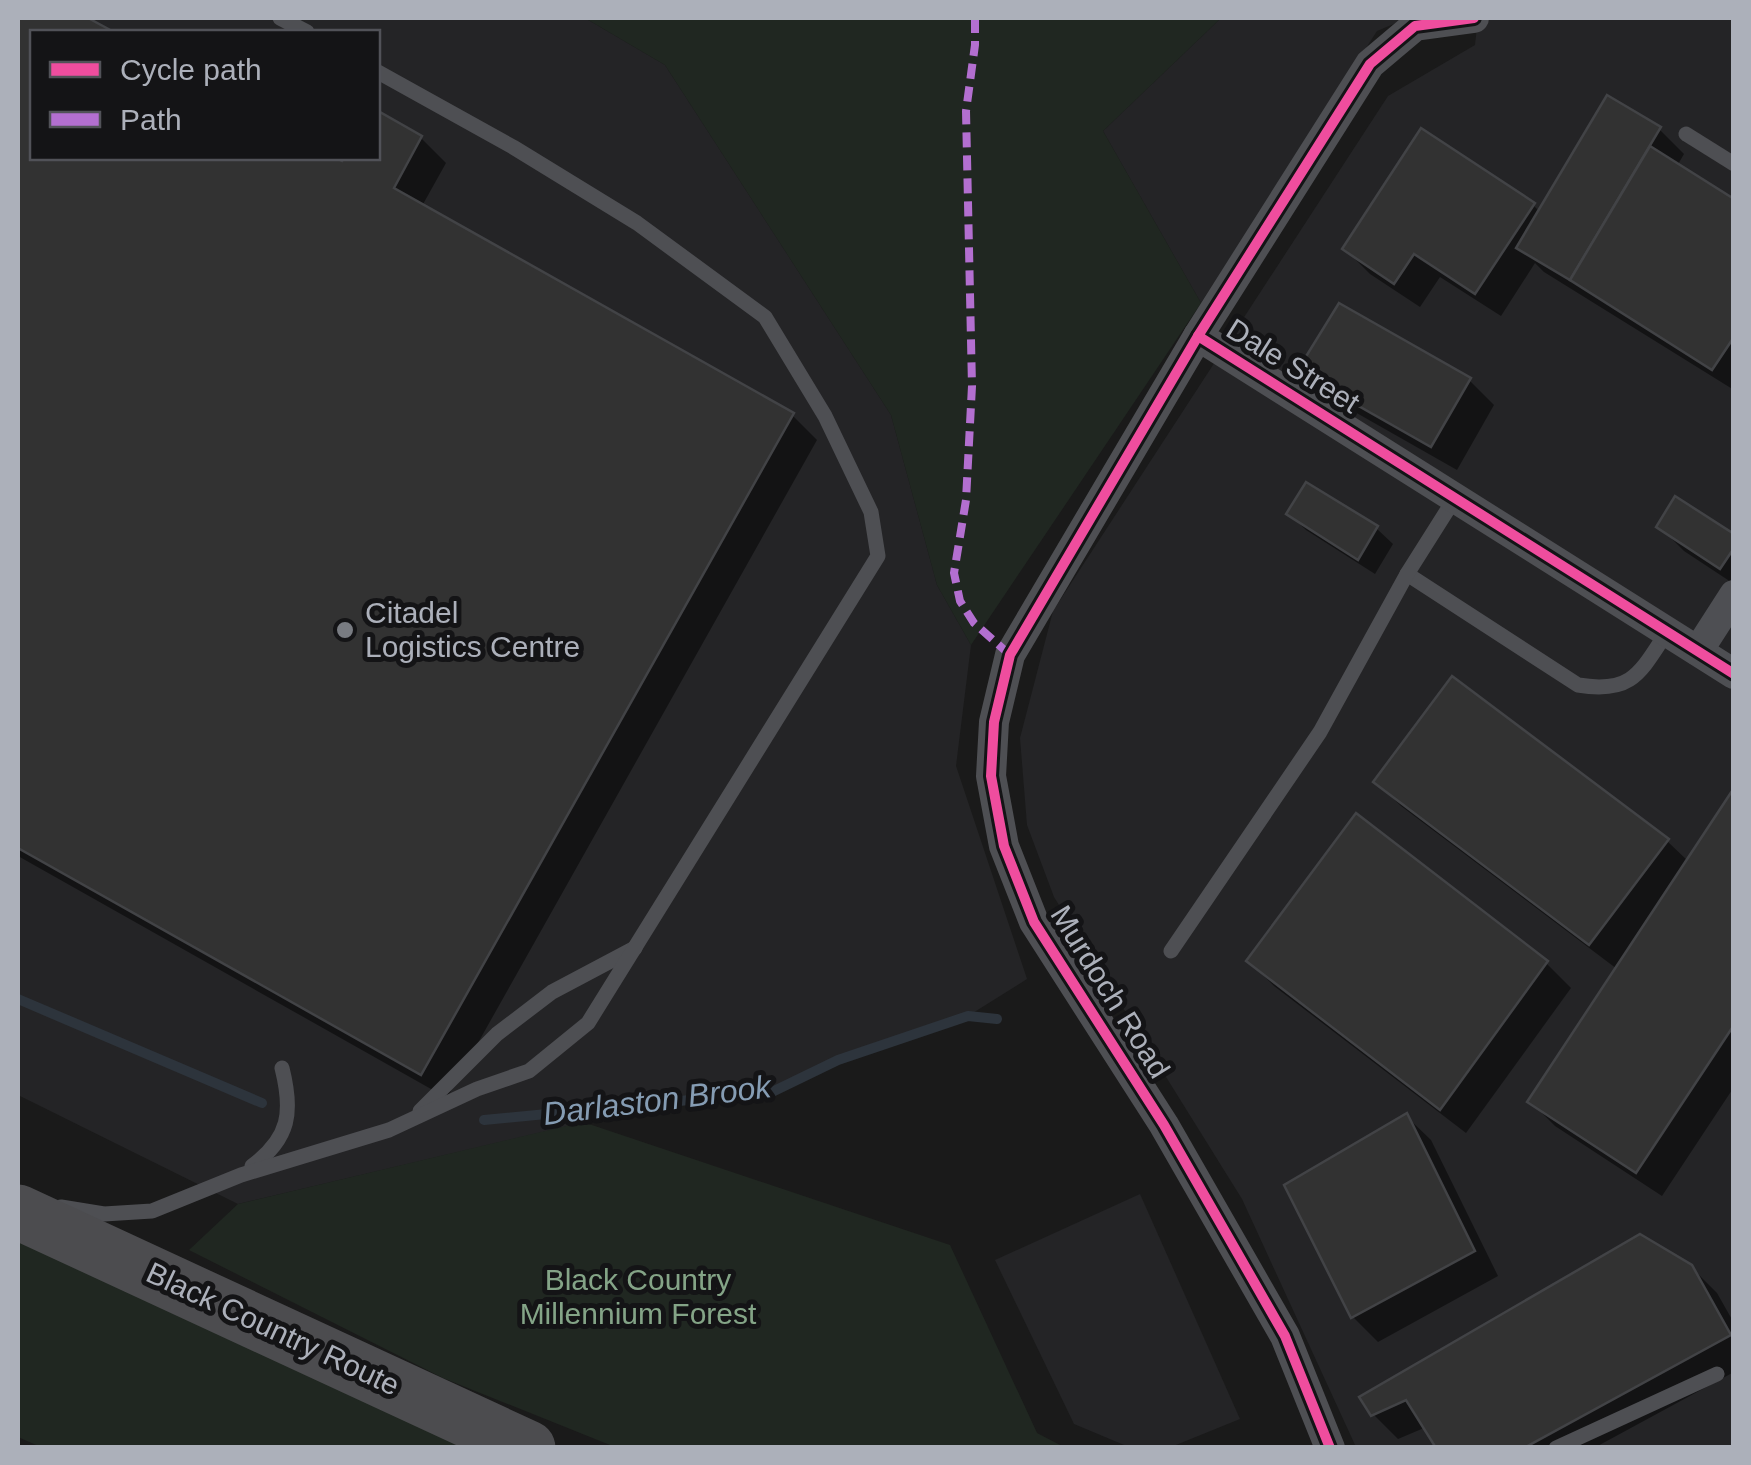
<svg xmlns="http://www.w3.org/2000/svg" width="1751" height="1465" font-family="Arial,sans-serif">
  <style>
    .built { fill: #242426; fill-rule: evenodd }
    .green { fill: #202721 }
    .shadow { fill: #0007 }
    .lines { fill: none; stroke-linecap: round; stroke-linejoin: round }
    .stream { stroke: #2d343c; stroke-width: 10 }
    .building { fill: #323232; stroke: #424346; stroke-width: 2.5 }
    .lane { stroke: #4e4f53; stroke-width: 15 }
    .street { stroke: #4e4f53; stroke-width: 30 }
    .highway { stroke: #4c4c4f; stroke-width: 55 }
    .quiet { stroke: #b36fd0; stroke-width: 8; stroke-dasharray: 15 8; stroke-linecap: butt }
    .cycleway-casing { stroke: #141416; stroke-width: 16 }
    .cycleway { stroke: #ef4d9e; stroke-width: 10 }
    .poi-dot { fill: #797c82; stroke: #141416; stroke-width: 4 }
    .labels { text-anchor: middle; stroke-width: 10; stroke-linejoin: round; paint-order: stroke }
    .street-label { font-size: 30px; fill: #acb0ba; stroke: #141416 }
    .poi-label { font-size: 30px; fill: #acb0ba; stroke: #141416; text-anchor: start }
    .park-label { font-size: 30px; fill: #84a487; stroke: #141416 }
    .water-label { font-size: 32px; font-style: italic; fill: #859cb3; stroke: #141416 }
  </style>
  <rect width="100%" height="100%" fill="#1a1a1a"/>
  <!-- built -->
  <g class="built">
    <path d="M18 18H585L665 65 891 415 937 585 971 645 956 766 1027 979 968 1016 838 1060 772 1092 678 1100 238 1204 18 1095ZM32 32H378V158H32Z"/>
    <path d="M1221 18H1408L1377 31 1201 303 1103 131Z"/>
    <path d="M1478 18H1733V1447H1356L1242 1199 1054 897 1027 825 1020 738 1053 611 1388 96 1475 45Z"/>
    <path d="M1140 1194 1240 1419 1171 1447H1129L1074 1424 995 1260Z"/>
  </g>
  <!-- green -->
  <g class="green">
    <path d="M585 18H1221L1103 131 1201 303 971 645 937 585 891 415 665 65Z"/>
    <path d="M583 1122 950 1245 1037 1433 1064 1447H615L443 1378 189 1250 238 1204Z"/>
    <path d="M18 1229 489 1447 43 1448 18 1437Z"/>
  </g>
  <!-- shadow -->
  <g class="shadow">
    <path d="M18 18H83L109 32H32V158H331L343 164 347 158H378V114L421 138 446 163 422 206 792 415 817 440 447 1098 18 856Z"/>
    <path d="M1659 129 1684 154 1677 166 1734 202V390L1544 272 1535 263 1501 316 1440 277 1420 307 1370 274 1345 249 1533 205 1540 212Z"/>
    <path d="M1300 371 1469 380 1494 405 1457 470 1325 395Z"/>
    <path d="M1289 514 1376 528 1393 544 1375 574 1306 530Z"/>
    <path d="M1659 526 1734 537V584L1684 551Z"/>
    <path d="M1376 782 1667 841 1688 861 1734 792V1087L1662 1196 1555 1126 1530 1101 1617 969 1401 806Z"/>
    <path d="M1249 961 1546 963 1571 988 1466 1133 1274 986Z"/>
    <path d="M1406 1116 1431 1140 1498 1276 1378 1342 1353 1317Z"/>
    <path d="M1691 1267 1717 1293 1734 1323V1372L1594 1448H1438L1424 1428 1398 1439 1373 1414Z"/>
  </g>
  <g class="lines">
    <!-- stream -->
    <g class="stream">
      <path d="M18 999 262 1103"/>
      <path d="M484 1120 772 1092 838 1060 968 1016 997 1019"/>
    </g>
  </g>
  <!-- building -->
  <g class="building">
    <path d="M18 18H88L114 32H32V158H336L342 161 344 158H378V111L422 136 394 188 794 413 421 1075 18 848Z"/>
    <path d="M1607 95 1661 127 1570 280 1516 248Z"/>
    <path d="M1421 128 1535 203 1475 294 1414 254 1394 284 1342 249Z"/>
    <path d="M1650 146 1734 199V337L1712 370 1570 280Z"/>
    <path d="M1339 303 1471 378 1431 447 1297 371Z"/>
    <path d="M1306 482 1378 526 1358 560 1286 514Z"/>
    <path d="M1675 496 1734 534V548L1720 569 1656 527Z"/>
    <path d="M1452 676 1669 839 1589 945 1373 782Z"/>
    <path d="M1734 788V1025L1636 1173 1527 1102Z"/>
    <path d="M1356 813 1548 961 1440 1110 1246 961Z"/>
    <path d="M1407 1113 1475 1251 1351 1318 1284 1185Z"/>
    <path d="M1640 1234 1692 1265 1731 1335 1524 1448H1436L1406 1400 1371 1416 1359 1397Z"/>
  </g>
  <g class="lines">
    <!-- lane -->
    <g class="lane">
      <path d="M280 18 307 32"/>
      <path d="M1686 134 1734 164"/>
      <path d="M1407 574 1578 685C1632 694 1640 673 1667 632"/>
      <path d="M1171 951 1320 732 1407 574 1455 498"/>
      <path d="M420 1111 497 1034 552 992 635 948"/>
      <path d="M252 1166C290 1138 293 1112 282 1068"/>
      <path d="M61 1207 104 1214 152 1211 241 1175 389 1130 477 1089 529 1071 588 1023 878 556 871 512 825 416 765 317 637 223 513 147 378 72"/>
      <path d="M1556 1448 1717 1374"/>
    </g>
    <!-- street -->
    <g class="street">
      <path d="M1474 18 1415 26 1370 64 1198 336 1734 674"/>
      <path d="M1198 336 1010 655 994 722 991 776 1004 846 1034 922 1164 1125 1285 1336 1330 1448"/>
      <path d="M1698 651 1734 595"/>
    </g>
    <!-- highway -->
    <path class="highway" d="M18 1212 528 1448"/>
    <!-- quiet -->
    <path class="quiet" d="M975 18V45L966 111 972 386 966 500 954 573 960 601 974 623 1010 655"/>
    <!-- cycleway casing -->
    <g class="cycleway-casing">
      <g id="cycleway">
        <path d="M1474 18 1415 26 1370 64 1198 336 1734 674"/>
        <path d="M1198 336 1010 655 994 722 991 776 1004 846 1034 922 1164 1125 1285 1336 1330 1448"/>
      </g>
    </g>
    <!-- cycleway -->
    <use href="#cycleway" class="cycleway"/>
  </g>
  <!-- markers -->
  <circle class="poi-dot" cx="345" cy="630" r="10"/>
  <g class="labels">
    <!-- street labels -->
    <g class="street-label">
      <text transform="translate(1293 366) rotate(32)" y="10">Dale Street</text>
      <text transform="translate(1110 992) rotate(58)" y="10">Murdoch Road</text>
      <text transform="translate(273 1329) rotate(25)" y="10">Black Country Route</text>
    </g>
    <!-- poi labels -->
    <g class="poi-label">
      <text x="365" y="623">Citadel<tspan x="365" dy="34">Logistics Centre</tspan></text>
    </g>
    <!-- park labels -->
    <g class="park-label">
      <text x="638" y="1290">Black Country<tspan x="638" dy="34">Millennium Forest</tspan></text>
    </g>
    <!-- water labels -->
    <g class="water-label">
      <text transform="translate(657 1100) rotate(-7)" y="11">Darlaston Brook</text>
    </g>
  </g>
  <!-- border -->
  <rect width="1751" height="1465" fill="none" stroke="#acb0ba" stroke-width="40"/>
  <!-- legend -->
  <rect x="30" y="30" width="350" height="130" fill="#141416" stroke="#515258" stroke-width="2.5"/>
  <rect x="50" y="62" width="50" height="15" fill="#ef4d9e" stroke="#515258" stroke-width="2.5"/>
  <text x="120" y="80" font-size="30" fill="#acb0ba">Cycle path</text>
  <rect x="50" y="112" width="50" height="15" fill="#b36fd0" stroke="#515258" stroke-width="2.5"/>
  <text x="120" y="130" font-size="30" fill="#acb0ba">Path</text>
</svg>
